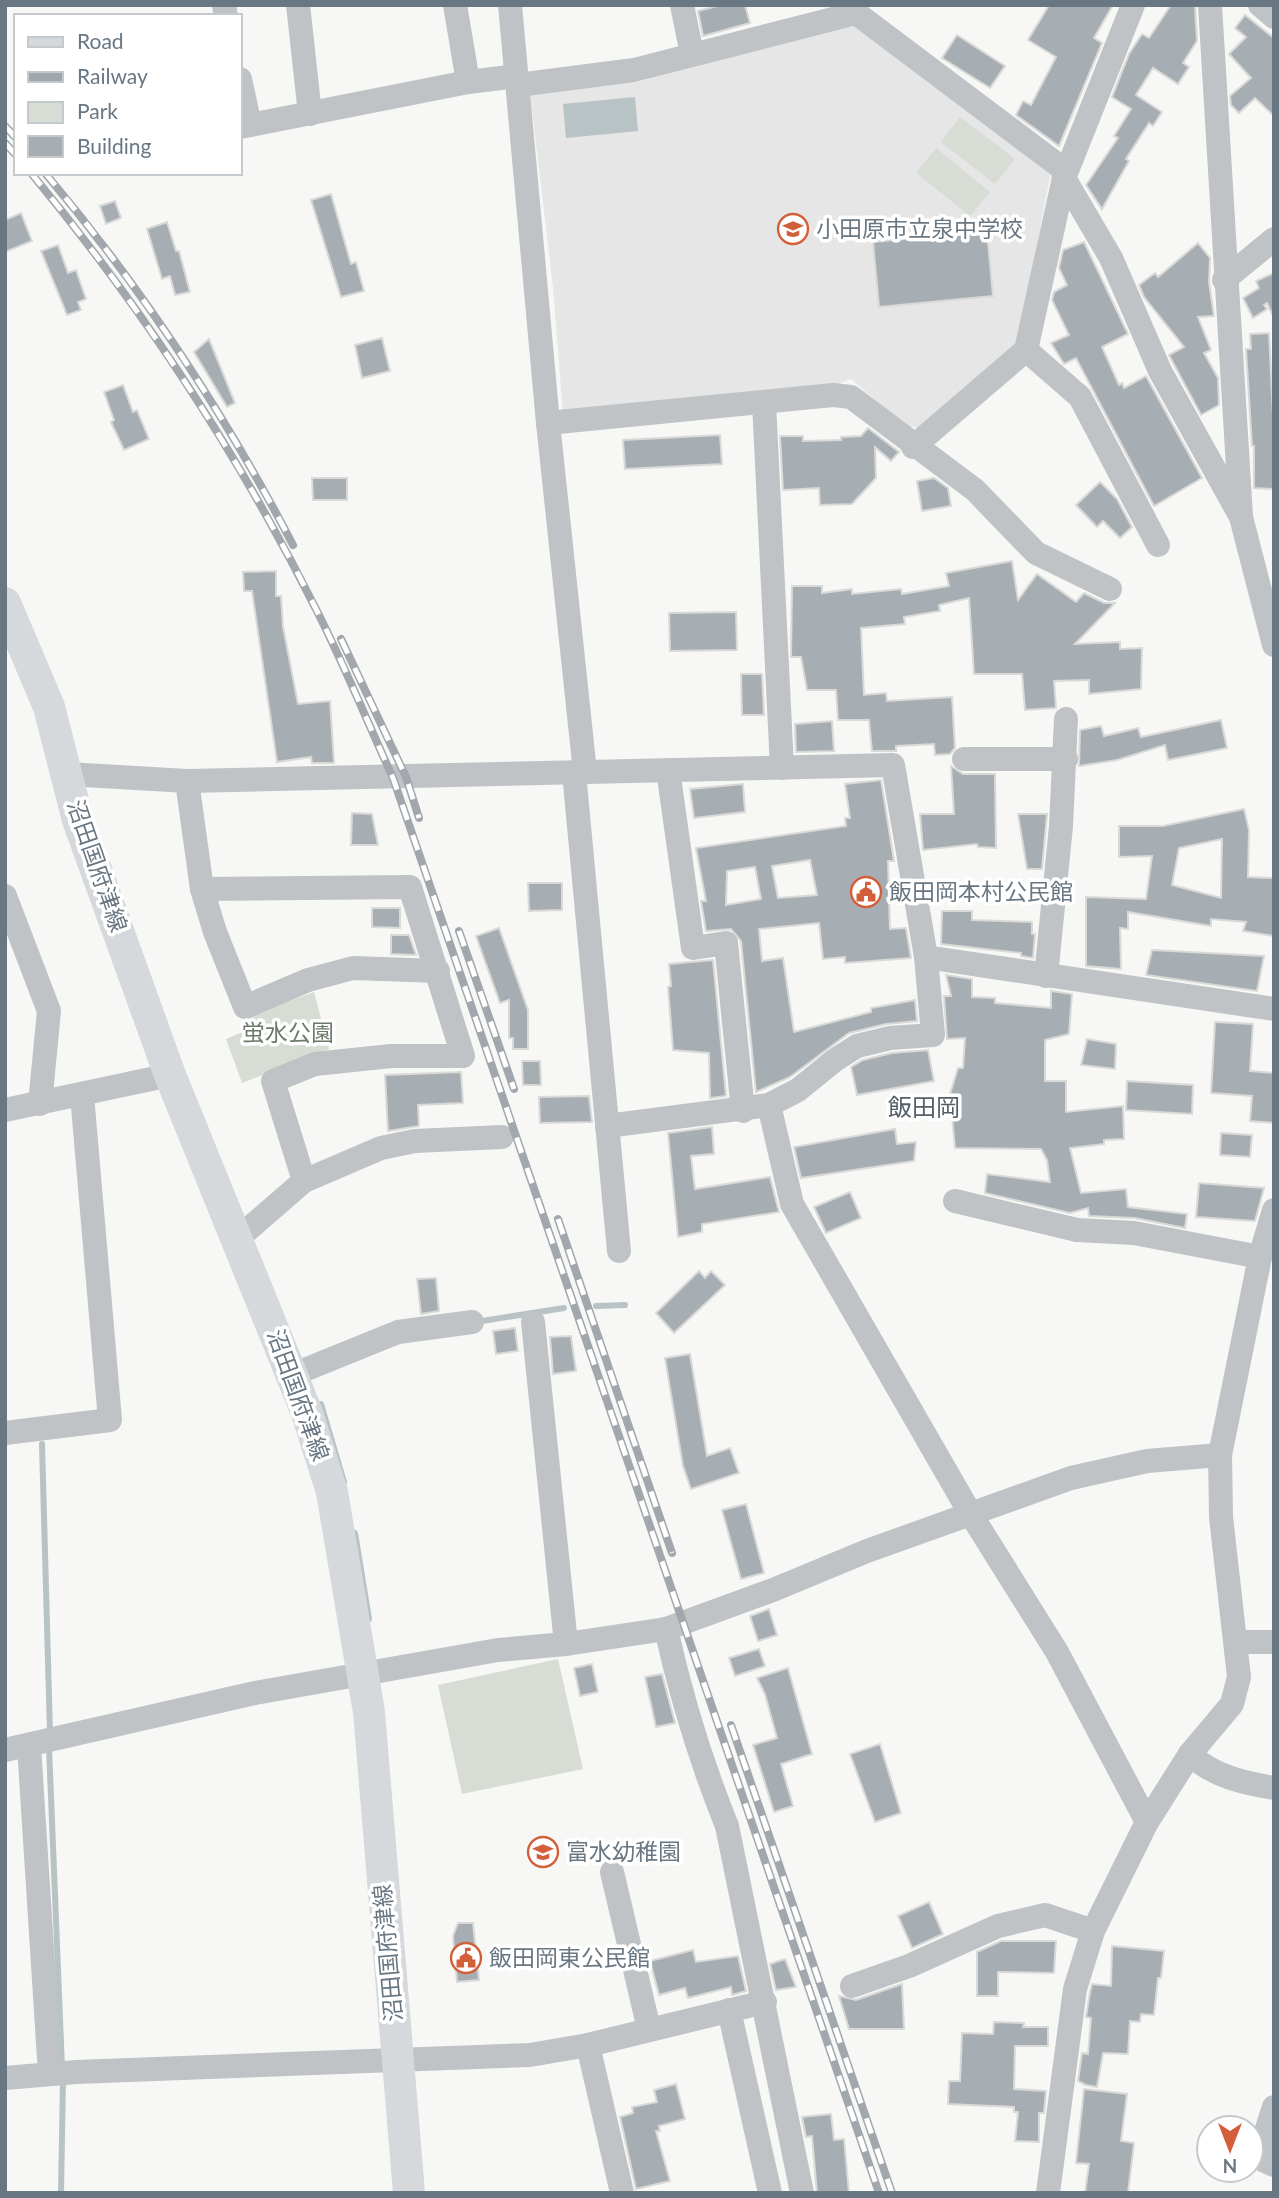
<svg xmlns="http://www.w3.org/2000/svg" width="1279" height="2198" font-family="Lato,'Noto Sans JP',sans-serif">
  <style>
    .built { fill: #e5e6e5 }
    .green { fill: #d7dcd4 }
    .water { fill: #b8c3c6 }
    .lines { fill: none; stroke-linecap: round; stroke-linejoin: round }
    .stream { stroke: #b8c3c6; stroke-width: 6 }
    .building { fill: #a7aeb3; stroke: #d9d9d7; stroke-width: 2; fill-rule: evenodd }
    .minor { stroke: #bfc3c6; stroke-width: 24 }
    .major { stroke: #d5d9dc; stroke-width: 32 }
    .rail-casing { stroke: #a1a7ac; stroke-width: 8 }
    .rail { stroke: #fff; stroke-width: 5; stroke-dasharray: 16; stroke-linecap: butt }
    .labels { text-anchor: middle; stroke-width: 7; stroke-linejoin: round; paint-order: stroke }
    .poi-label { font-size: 23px; fill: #697783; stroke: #fff; text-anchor: start }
    .street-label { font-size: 23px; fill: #697783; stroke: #fff }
    .park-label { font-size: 23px; fill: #6b7b67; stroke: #fff }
    .neighbourhood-label { font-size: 24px; fill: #566069; stroke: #fff }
  </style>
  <rect width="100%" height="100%" fill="#f7f7f5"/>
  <!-- built -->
  <path class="built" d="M854 18 1051 171 1018 345 918 427H906L851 379 802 397 564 427 553 287 530 93 638 82Z"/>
  <!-- green -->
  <g class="green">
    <path d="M960 117 1015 159 995 184 941 142Z"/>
    <path d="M936 148 990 192 970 216 916 173Z"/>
    <path d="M314 992 329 1049 242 1083 226 1039 252 1028 249 1016Z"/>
    <path d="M558 1659 583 1769 462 1794 438 1685Z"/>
  </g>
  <!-- water -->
  <path class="water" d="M635 97 638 131 566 138 563 104Z"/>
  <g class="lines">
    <!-- stream -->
    <g class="stream">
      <path d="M596 1306 625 1305"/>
      <path d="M482 1321 564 1308"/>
      <path d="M321 1404 344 1482"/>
      <path d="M42 1444 50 1733"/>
      <path d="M355 1533 369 1619"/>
      <path d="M49 1747 62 2068"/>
      <path d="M61 2193 63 2079"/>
    </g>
  </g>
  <!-- building -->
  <g class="building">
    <path d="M721 5H745L750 23 703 36 698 11Z"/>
    <path d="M1049 5H1113L1094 38 1102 43 1059 146 1016 115 1023 101 1031 105 1056 57 1028 40Z"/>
    <path d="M1171 5 1195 6 1197 41 1183 63 1189 67 1178 84 1153 68 1136 95 1162 112 1153 126 1149 123 1126 159 1129 161 1102 209 1086 185 1118 138 1114 136 1131 109 1112 97 1129 54 1142 34 1149 38Z"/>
    <path d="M1245 15 1274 38V116L1255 98 1239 113 1231 105 1230 96 1251 78 1229 54 1246 37 1235 28Z"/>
    <path d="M957 35 1005 66 990 88 942 58Z"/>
    <path d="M331 194 351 264 356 262 364 291 341 297 311 200Z"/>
    <path d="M115 201 121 218 106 224 100 206Z"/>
    <path d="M21 213 32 241 5 252V220Z"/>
    <path d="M167 222 176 251H179L190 292 175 295 170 276 162 279 147 229Z"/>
    <path d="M987 231 993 296 879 307 873 242Z"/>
    <path d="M1084 242 1128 334 1102 347 1119 385 1122 383 1124 388 1146 376 1202 478 1154 506 1076 358 1064 364 1051 343 1069 335 1052 300 1054 292 1067 285 1059 268 1063 250Z"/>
    <path d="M1198 243 1210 258 1209 282 1214 316 1198 317 1211 350 1204 353 1218 378 1219 405 1201 415 1169 355 1184 347 1144 297 1139 285 1155 273 1158 277Z"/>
    <path d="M58 245 68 273 76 270 86 299 78 302 81 310 67 315 41 251Z"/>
    <path d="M1274 273V318L1267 303 1264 305 1267 309 1253 318 1243 298 1259 288 1256 281Z"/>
    <path d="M1269 333 1274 436V489L1254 488V446H1252L1246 349H1251L1250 334Z"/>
    <path d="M382 338 390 371 362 378 355 345Z"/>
    <path d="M209 339 235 403 227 407 194 352Z"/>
    <path d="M123 385 133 412 137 410 149 439 124 450 111 422 114 420 104 392Z"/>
    <path d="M868 428 899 452 891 461 875 447 876 478 852 504 820 505 819 488 783 490 780 436H803V441L841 440V437L861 436Z"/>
    <path d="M720 435 722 464 625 469 623 440Z"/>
    <path d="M312 478H347V500H313Z"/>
    <path d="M934 478 948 488 951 506 922 511 917 481Z"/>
    <path d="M1100 482 1117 499 1132 527 1120 538 1103 521 1097 527 1076 505Z"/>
    <path d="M1012 561 1018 600 1037 574 1076 602 1084 593 1104 603H1115L1075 644 1120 642V649L1142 648 1141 689 1089 694V680L1054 681 1056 708 1025 710 1022 674H974L969 598 939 605 940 611 904 617 905 624 861 628 864 695 886 693 887 701 952 697 955 748 950 754 935 755 934 744 896 746V751H872L869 720H838L836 690H807L801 657H791L792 586H822V593L852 589V594L901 589 902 594 949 586 946 573Z"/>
    <path d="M276 571V596H281L283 627 298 704 330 701 334 763H312L311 757 277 762 252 591H244L243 572Z"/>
    <path d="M736 612 737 650 670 651 669 613Z"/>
    <path d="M741 674H762L764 715H742Z"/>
    <path d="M1221 720 1227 748 1168 760 1165 745 1117 760 1079 766 1080 730 1101 726 1104 736 1138 728 1141 737Z"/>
    <path d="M832 721 834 751 796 752 795 724Z"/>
    <path d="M951 766 963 774H995L996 848 978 847 977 844 923 850 920 814H954Z"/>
    <path d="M881 780 894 861H888L890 929 906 928 911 958 845 963V957L823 959 819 923 759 929 762 961 783 958 794 1032 871 1012V1008L915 1000 917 1021 886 1024 849 1033 790 1077 756 1092 741 941 731 929 706 931 701 901H706L696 848 846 826 845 818H850L845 784ZM810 860 817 895 778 898 772 866ZM755 867 761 899 726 905 727 871Z"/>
    <path d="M743 784 745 812 694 818 690 789Z"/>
    <path d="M1244 809 1249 830 1248 877 1274 878V936L1243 931 1246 922 1211 919V926L1128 912V929L1120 928 1121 969 1086 966V897L1146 899 1152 856 1119 857V826H1163ZM1222 839 1221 898 1172 885 1179 848Z"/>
    <path d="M352 813 372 814 378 845H351Z"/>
    <path d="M1018 814H1047L1042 869H1027Z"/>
    <path d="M528 883H562V910L529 911Z"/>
    <path d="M372 908H400V928L372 927Z"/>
    <path d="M942 911H972V920L1032 922V934H1035L1033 958 1021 956V953L941 944Z"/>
    <path d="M499 928 528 1010V1049H513V1038H509V1000L500 1003 476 936Z"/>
    <path d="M391 935H409L416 955 391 954Z"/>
    <path d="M1152 950 1264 956 1257 991 1146 975Z"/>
    <path d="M713 960 726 1096 710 1098 709 1053 673 1050 668 987 671 986 669 964Z"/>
    <path d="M946 975 972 979V997L995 998V1003L1051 1008V991L1072 994 1069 1034 1045 1040V1081H1066V1112L1123 1106 1124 1139 1104 1140V1144L1070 1148 1081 1193 1126 1189 1128 1207 1187 1214 1185 1228 1135 1218 1089 1216 1088 1208 1070 1213 985 1193 987 1174 1050 1182 1047 1160 1041 1149 955 1148 950 1094 958 1068H963L965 1038 947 1039 944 996H951Z"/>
    <path d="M1215 1022 1253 1024 1250 1071 1274 1073V1123L1250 1121 1252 1096 1211 1093Z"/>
    <path d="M1087 1039 1116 1044 1115 1069 1081 1065Z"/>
    <path d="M928 1050 934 1081 857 1095 851 1067 863 1060 892 1053Z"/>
    <path d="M522 1061H540L541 1085H523Z"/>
    <path d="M461 1072 463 1103 418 1105 419 1126 388 1131 385 1075Z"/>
    <path d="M1127 1081 1193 1085 1192 1114 1126 1110Z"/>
    <path d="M589 1096 592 1122 540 1123 539 1097Z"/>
    <path d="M712 1127 714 1154 691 1156 695 1189 770 1177 779 1212 702 1224V1232L678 1237 668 1133Z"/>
    <path d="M895 1129 897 1144 916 1142 914 1161 801 1178 794 1147Z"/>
    <path d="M1221 1133 1252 1135 1250 1157 1220 1155Z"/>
    <path d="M1199 1183 1264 1188 1255 1221 1196 1217Z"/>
    <path d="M850 1192 861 1218 826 1233 814 1207Z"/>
    <path d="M699 1271 705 1278 711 1271 725 1285 674 1333 656 1313Z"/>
    <path d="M436 1278 439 1311 421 1314 417 1279Z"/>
    <path d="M515 1328 518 1351 496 1354 493 1331Z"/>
    <path d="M571 1336 576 1371 553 1374 550 1337Z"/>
    <path d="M690 1354 707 1456 730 1448 739 1473 691 1489 683 1466 665 1358Z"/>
    <path d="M746 1504 764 1573 741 1579 722 1510Z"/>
    <path d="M769 1609 777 1635 758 1641 750 1616Z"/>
    <path d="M759 1649 765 1666 735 1676 729 1658Z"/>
    <path d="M592 1664 598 1692 580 1696 574 1668Z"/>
    <path d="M788 1668 812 1754 781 1764 793 1806 774 1812 753 1745 777 1738 765 1694 757 1678Z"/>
    <path d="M662 1674 675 1723 656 1727 645 1677Z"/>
    <path d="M880 1744 901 1813 875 1822 850 1754Z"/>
    <path d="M929 1902 943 1934 912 1948 898 1916Z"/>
    <path d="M458 1923H473L479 1980 457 1982 453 1936Z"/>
    <path d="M1001 1941H1056L1054 1973 998 1972V1996H977V1952Z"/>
    <path d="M1112 1946 1164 1951 1161 1978H1158L1154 2015 1141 2014 1140 2022 1130 2021 1128 2054 1103 2053 1097 2087 1086 2085 1078 2081 1082 2053 1088 2054 1091 2018 1086 2017 1090 1992 1092 1984 1111 1986Z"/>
    <path d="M693 1950 696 1962 738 1956 746 1991 732 1995 731 1987 688 1998 685 1988 659 1995 650 1961Z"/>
    <path d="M785 1959 796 1987 776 1990 770 1964Z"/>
    <path d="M902 1984 904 2029H849L839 1996 856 2000Z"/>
    <path d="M994 2022 1024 2023 1023 2027H1048V2046H1015L1014 2089 1046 2091 1044 2113H1039V2142L1015 2141 1018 2112H1014V2107L948 2104 949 2081H960L962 2033 993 2034Z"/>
    <path d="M676 2084 685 2119 659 2126 660 2131H656L670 2181 636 2189 620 2117 633 2113 632 2107 657 2102 654 2090Z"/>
    <path d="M1084 2089 1127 2094 1121 2141 1134 2143 1128 2193H1085L1089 2164 1076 2163Z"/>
    <path d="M831 2114 834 2140 844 2139 849 2193H817L812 2136 806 2137 802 2117Z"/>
  </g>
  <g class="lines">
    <!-- minor -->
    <g class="minor">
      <path d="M224 5 226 16"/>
      <path d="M298 5 310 114"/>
      <path d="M455 5 468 82"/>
      <path d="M510 5 548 423 585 772"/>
      <path d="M682 5 692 54"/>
      <path d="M1210 5 1241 517 1274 645"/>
      <path d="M1260 5 1274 17"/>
      <path d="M240 79 250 125"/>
      <path d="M518 85 634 70 856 13 1062 168 1064 178 1111 258 1160 371 1241 517"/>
      <path d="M240 127 468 82 517 76"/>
      <path d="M1224 280 1274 239"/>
      <path d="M1026 350 1080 397 1158 545"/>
      <path d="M764 403 782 768"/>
      <path d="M548 423 833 395 851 397 975 490 1036 553 1110 589"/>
      <path d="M913 447 1026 350 1064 178 1133 5"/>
      <path d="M964 759H1066"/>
      <path d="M668 770 693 948 726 943 743 1111"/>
      <path d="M574 773 619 1251"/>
      <path d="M67 774 187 781 893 765 926 957 1274 1009"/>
      <path d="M187 781 202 889 215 932 245 1007 308 980 353 968 438 971"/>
      <path d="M202 889 410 887 463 1056H391L315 1064 273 1081 304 1181"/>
      <path d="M5 896 49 1011 40 1104"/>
      <path d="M1046 976 1061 826 1066 719"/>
      <path d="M769 1105 792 1204 970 1513 1057 1652 1147 1822"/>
      <path d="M5 1110 170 1075"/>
      <path d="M607 1126 769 1105 798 1090 835 1060 857 1046 890 1038 933 1035 926 957"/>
      <path d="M955 1201 1077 1230 1134 1233 1260 1257"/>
      <path d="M237 1239 304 1181 381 1148 415 1141 502 1137"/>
      <path d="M533 1322 566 1644"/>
      <path d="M292 1375 398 1332 472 1322"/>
      <path d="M5 1433 110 1420 82 1095"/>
      <path d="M666 1629C681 1696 701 1762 727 1826L802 2193"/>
      <path d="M1236 1642H1274"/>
      <path d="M29 1746 50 2074"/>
      <path d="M5 1750 255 1693 498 1650 566 1644 666 1629 773 1590 867 1551 1071 1478 1147 1461 1220 1455"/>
      <path d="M1190 1754C1212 1776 1244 1783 1274 1788"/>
      <path d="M612 1872 649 2029"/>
      <path d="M852 1986 909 1966 998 1926 1045 1915 1093 1931"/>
      <path d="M729 2010 770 2193"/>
      <path d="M588 2045 622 2193"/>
      <path d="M5 2078 76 2072 530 2055 588 2045 765 2002"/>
      <path d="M1274 2107 1261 2147 1263 2160 1274 2165"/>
      <path d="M1048 2193 1075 1989 1093 1931 1147 1822 1190 1754 1232 1704 1239 1677 1221 1517 1220 1455 1260 1257 1274 1210"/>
    </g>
    <!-- major -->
    <path class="major" d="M5 603 49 707 78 820 170 1075 307 1413 332 1492 369 1712 409 2193"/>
    <!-- rail casing -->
    <g class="rail-casing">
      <g id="rail">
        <path d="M5 126 16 138"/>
        <path d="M5 143 16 155"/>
        <path d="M31 173C142 307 240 457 318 613 345 667 368 723 393 778L879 2193"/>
        <path d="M45 173C141 287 225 414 293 545"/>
        <path d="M341 639 406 777 419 818"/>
        <path d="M459 931 514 1089"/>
        <path d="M558 1219 672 1553"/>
        <path d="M731 1725 892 2193"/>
      </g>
    </g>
    <!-- rail -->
    <use href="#rail" class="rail"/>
  </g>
  <!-- icons -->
  <defs>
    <g id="school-ring" transform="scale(1.575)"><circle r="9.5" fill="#fff" stroke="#d25f39" stroke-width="1.5"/><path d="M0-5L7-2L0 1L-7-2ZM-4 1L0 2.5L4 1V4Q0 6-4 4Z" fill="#d25f39"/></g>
    <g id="civic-ring" transform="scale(1.575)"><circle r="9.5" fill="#fff" stroke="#d25f39" stroke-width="1.5"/><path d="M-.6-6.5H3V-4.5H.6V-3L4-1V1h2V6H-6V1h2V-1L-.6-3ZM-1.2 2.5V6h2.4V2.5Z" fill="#d25f39"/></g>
  </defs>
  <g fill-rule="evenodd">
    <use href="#school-ring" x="793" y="229"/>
    <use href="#civic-ring" x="866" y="892"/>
    <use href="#school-ring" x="543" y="1852"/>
    <use href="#civic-ring" x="466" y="1958"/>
  </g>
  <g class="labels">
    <!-- poi labels -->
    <g class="poi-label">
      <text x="816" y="237">小田原市立泉中学校</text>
      <text x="889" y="900">飯田岡本村公民館</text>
      <text x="566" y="1860">富水幼稚園</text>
      <text x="489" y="1966">飯田岡東公民館</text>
    </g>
    <!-- street labels -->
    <g class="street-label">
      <text transform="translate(97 866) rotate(71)" y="8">沼田国府津線</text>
      <text transform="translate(298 1395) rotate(70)" y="8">沼田国府津線</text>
      <text transform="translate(388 1953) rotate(-95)" y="8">沼田国府津線</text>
    </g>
    <!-- park labels -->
    <g class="park-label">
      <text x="288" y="1041">蛍水公園</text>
    </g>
    <!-- neighbourhood labels -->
    <g class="neighbourhood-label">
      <text x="924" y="1116">飯田岡</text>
    </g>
  </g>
  <!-- border -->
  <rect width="1279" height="2198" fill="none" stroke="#697783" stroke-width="14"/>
  <!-- legend -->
  <rect x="14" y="14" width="228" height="161" fill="#ffffff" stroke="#c3c9cd" stroke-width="2"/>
  <rect x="28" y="37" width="35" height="10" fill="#d5d9dc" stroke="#c3c9cd" stroke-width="2"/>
  <text x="77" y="49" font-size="21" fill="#697783">Road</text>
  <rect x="28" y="72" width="35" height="10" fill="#a1a7ac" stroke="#c3c9cd" stroke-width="2"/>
  <text x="77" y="84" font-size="21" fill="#697783">Railway</text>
  <rect x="28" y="102" width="35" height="21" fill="#d7dcd4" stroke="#c3c9cd" stroke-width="2"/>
  <text x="77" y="119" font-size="21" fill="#697783">Park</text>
  <rect x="28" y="136" width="35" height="21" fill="#a7aeb3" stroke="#c3c9cd" stroke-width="2"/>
  <text x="77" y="154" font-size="21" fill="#697783">Building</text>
  <!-- north arrow -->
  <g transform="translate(1230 2149) rotate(180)"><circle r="33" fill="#ffffff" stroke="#c3c9cd" stroke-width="2"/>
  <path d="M0-5L12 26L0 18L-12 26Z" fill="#d25f39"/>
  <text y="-10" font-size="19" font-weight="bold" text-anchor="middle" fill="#697783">N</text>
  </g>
</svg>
